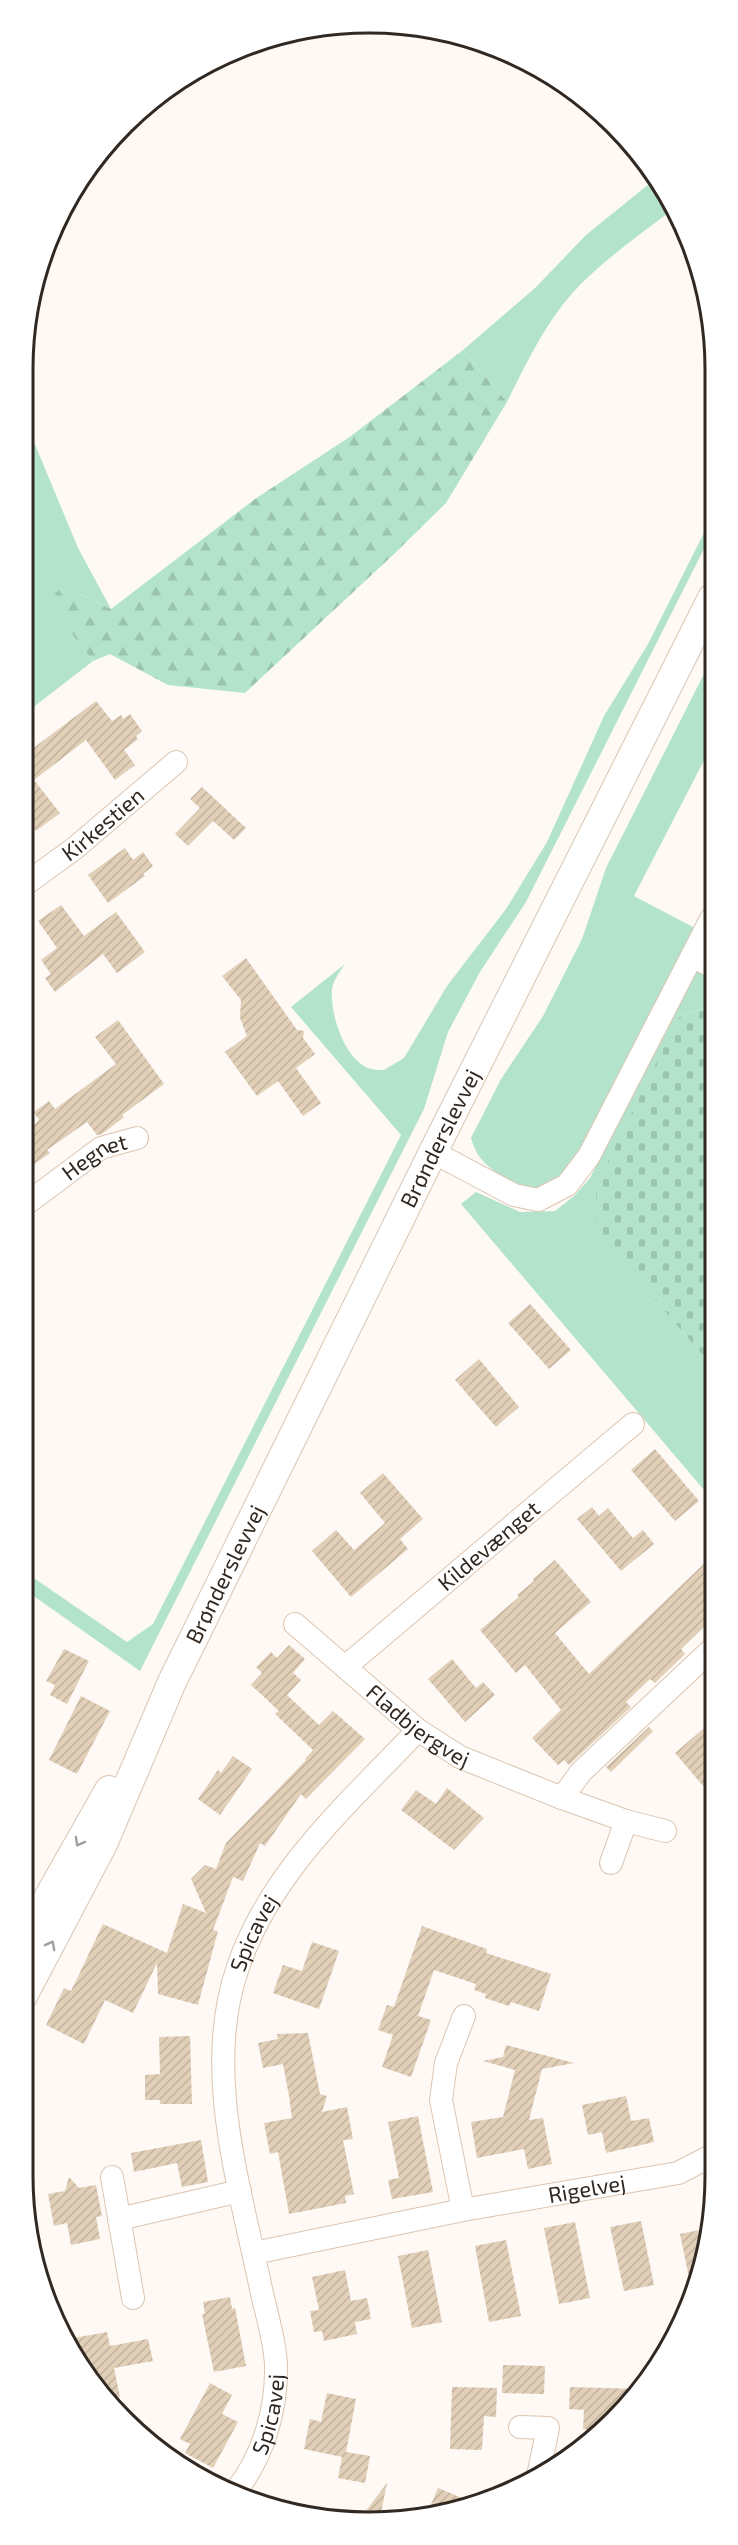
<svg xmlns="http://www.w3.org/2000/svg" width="738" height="2545" font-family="'Exo 2',sans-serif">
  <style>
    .green { fill: #b3e4cb }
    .forest { fill: url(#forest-firs) }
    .cemetery { fill: url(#cemetery-stones) }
    .building { fill: url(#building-hatch) }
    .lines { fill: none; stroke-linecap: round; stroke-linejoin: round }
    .minor-casing { stroke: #dbc5b1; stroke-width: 24 }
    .major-casing { stroke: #dbc5b1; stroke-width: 30 }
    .minor { stroke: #fff; stroke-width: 22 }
    .major { stroke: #fff; stroke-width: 28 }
    .oneway { stroke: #a29e9b }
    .labels { text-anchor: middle; stroke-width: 6; stroke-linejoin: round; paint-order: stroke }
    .street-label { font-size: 22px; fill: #312821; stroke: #fff }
    .rim { fill: none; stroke: #312821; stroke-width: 3 }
  </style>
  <defs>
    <pattern id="forest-firs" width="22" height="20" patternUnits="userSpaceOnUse" patternTransform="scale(1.5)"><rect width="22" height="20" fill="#b3e4cb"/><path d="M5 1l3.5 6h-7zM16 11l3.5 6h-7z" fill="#9ac4ae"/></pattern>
    <pattern id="cemetery-stones" width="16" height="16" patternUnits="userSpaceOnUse" patternTransform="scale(1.5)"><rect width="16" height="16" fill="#b3e4cb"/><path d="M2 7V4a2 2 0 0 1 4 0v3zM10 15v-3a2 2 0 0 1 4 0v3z" fill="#9ac4ae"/></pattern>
    <pattern id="building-hatch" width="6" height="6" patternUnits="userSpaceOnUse" patternTransform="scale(1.5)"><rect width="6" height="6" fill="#e1cfb8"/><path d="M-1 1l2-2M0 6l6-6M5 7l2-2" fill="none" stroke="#c2b29e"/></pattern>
  </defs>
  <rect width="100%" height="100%" fill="#fef9f5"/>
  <!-- green -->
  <g class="green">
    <path d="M655 179 675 208C643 232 609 256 581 284 548 317 527 362 507 402L463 350 536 287 586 235Z"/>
    <path d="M29 430 78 548 111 609 65 587 69 630 93 661 31 709 28 682Z"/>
    <path d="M712 517V533L526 902 480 972 448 1032 424 1109 140 1671 25 1590V1572L127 1642 153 1624 401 1135 291 1007 345 964C340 971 333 981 332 989 330 1012 343 1056 366 1067 371 1070 379 1070 384 1070L404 1058 447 986 506 909 547 842 604 716 648 644Z"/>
    <path d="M712 658V745L634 896 695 928 583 1149C554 1186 545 1203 499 1174 484 1164 476 1156 471 1138L501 1079 543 1016 582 939 606 868Z"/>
    <path d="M711 938V1005L679 1017 598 1232 711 1365 710 1497 461 1204 476 1192 520 1212 555 1211 574 1196 590 1178Z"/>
  </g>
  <!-- forest -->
  <path class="forest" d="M463 350 507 402 446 503 393 555 245 693 168 685 110 654 93 661 69 630 55 593 65 587 111 609 255 499 351 436Z"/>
  <!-- cemetery -->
  <path class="cemetery" d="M711 1005V1365L597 1232 596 1185 679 1017Z"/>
  <!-- building -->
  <g class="building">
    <path d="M96 701 112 721 121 715 123 719 130 714 142 731 136 736 138 739 124 750 135 765 115 780 86 740 34 780 60 813 36 831 27 819 28 752Z"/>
    <path d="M202 787 246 828 234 840 213 821 188 846 175 834 200 808 190 799Z"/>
    <path d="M125 848 133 860 143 852 153 866 143 874 145 876 108 903 88 875Z"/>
    <path d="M61 905 84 936 116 912 145 952 117 973 103 954 55 992 45 978 51 974 41 960 57 948 38 921Z"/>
    <path d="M246 958 297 1030 304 1031 303 1038 315 1054 296 1068 321 1103 303 1116 278 1081 257 1096 225 1052 247 1036 240 1018 241 1000 222 976Z"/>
    <path d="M118 1020 164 1084 122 1115 124 1117 102 1134 97 1135 87 1122 47 1150 50 1153 26 1170V1132L39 1120 34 1112 49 1101 55 1109 116 1064 95 1037Z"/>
    <path d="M530 1304 571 1350 549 1369 508 1323Z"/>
    <path d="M479 1359 519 1407 496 1427 455 1380Z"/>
    <path d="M655 1449 699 1501 675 1521 631 1470Z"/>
    <path d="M383 1473 423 1519 400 1539 408 1549 351 1597 312 1551 336 1530 354 1550 385 1523 360 1493Z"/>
    <path d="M592 1507 599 1516 608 1508 633 1538 643 1530 654 1544 621 1571 577 1519Z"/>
    <path d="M710 1558V1621L681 1649 685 1654 655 1683 650 1679 626 1702 631 1707 569 1765 564 1760 558 1765 532 1738 561 1710 525 1665 516 1673 480 1630 519 1597 517 1595 534 1581 533 1579 555 1560 591 1602 555 1633 589 1674Z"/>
    <path d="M289 1645 305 1659 293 1673 301 1680 287 1695 319 1725 333 1711 365 1739 306 1799 301 1794 265 1846 260 1843 243 1881 233 1877 213 1930 218 1931 198 2005 158 1994 157 1963 133 2013 105 2000 84 2044 46 2025 64 1988 71 1991 103 1924 167 1953 183 1904 206 1913 191 1879 205 1865 216 1869 226 1843 306 1760 305 1759 313 1750 275 1714 279 1711 251 1685 262 1673 256 1667 271 1652 277 1658Z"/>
    <path d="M64 1649 89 1661 67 1704 50 1695 55 1685 46 1681Z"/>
    <path d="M452 1659 476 1688 483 1682 495 1695 465 1722 428 1679Z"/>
    <path d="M81 1696 110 1711 77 1774 49 1760Z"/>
    <path d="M710 1723V1794L675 1753Z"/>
    <path d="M649 1727 653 1731 611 1772 606 1767Z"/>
    <path d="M233 1756 252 1769 220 1815 198 1799 218 1770 221 1773Z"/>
    <path d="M447 1788 484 1818 454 1850 401 1810 416 1790 436 1804Z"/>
    <path d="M422 1926 487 1949 486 1953 551 1974 539 2011 511 2002 509 2006 485 1998 486 1994 474 1990 476 1984 434 1970 418 2016 431 2020 411 2077 382 2067 393 2035 378 2030 387 2005 394 2007Z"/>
    <path d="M312 1942 339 1951 319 2009 273 1993 283 1965 302 1971Z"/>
    <path d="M308 2033 320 2094 327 2096 322 2112 347 2107 353 2139 343 2140 354 2194 345 2196 346 2203 289 2214 278 2152 270 2154 264 2123 292 2118 289 2096 283 2064 263 2068 258 2043 278 2039 277 2034Z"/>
    <path d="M190 2036 192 2104H160V2100H145V2075L160 2074 159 2037Z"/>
    <path d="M506 2045 574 2063 542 2069 529 2120 543 2118 552 2164 528 2169 524 2149 477 2158 471 2122 503 2117 515 2070 483 2061 503 2057Z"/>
    <path d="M626 2096 631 2121 649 2118 654 2142 606 2153 602 2132 588 2135 582 2105Z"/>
    <path d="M418 2116 433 2192 392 2199 388 2180 399 2178 388 2122Z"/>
    <path d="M201 2140 208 2182 182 2187 177 2163 134 2172 131 2153Z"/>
    <path d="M69 2177 79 2188 96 2185 102 2216 96 2217 100 2239 71 2245 67 2223 54 2226 48 2194 65 2191Z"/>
    <path d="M641 2221 654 2285 624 2291 610 2227Z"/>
    <path d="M575 2222 590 2298 559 2304 544 2228Z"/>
    <path d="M709 2228V2243L691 2287 680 2234Z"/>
    <path d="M506 2240 521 2316 489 2322 475 2246Z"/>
    <path d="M428 2250 442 2322 412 2328 398 2256Z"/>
    <path d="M345 2270 351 2301 367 2298 371 2319 355 2322 357 2334 324 2341 322 2331 314 2332 310 2311 319 2310 312 2277Z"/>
    <path d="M230 2297 232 2309 235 2308 246 2366 214 2372 202 2314H205L203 2302Z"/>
    <path d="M107 2332 110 2346 148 2339 153 2361 114 2368 120 2397 106 2400 68 2339Z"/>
    <path d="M503 2365 545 2366 544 2394 502 2393Z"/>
    <path d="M210 2383 232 2395 222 2414 238 2422 213 2468 185 2453 190 2444 180 2439Z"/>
    <path d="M452 2387 497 2388 496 2417 484 2416 482 2450 450 2449Z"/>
    <path d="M570 2387 638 2389 600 2430 583 2429 584 2410 569 2409Z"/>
    <path d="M327 2393 356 2399 346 2452 370 2456 365 2483 338 2478 342 2457 304 2449 310 2419 321 2422Z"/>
    <path d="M387 2483 380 2518 359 2520Z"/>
    <path d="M438 2488 474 2503 459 2511 427 2514Z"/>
  </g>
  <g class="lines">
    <!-- minor casing -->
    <g class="minor-casing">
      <g id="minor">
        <path id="s1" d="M27 883 75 848 176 762"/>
        <path d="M692 956 711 966"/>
        <path d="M433 1152 514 1195 538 1200 567 1185 589 1156 711 919"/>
        <path id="s2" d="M26 1204 101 1148 137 1138"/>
        <path id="s3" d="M295 1624 418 1730 460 1757 562 1798 626 1821 665 1831"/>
        <path id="s4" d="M345 1667 633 1424"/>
        <path d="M562 1798 581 1772 710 1651"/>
        <path d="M611 1863 626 1821"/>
        <path d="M112 2177 133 2298"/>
        <path d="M463 2210 441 2100 446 2063 464 2016"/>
        <path d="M119 2219 240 2191"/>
        <path id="s5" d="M254 2253 463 2210 678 2173 709 2157"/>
        <path d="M520 2427 548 2428 539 2471"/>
        <path id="s6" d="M235 2492C263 2457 277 2410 276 2365 275 2340 266 2313 261 2289 240 2186 202 2070 238 1967 271 1870 350 1802 418 1730"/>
      </g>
    </g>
    <!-- major casing -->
    <g class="major-casing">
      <g id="major">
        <path d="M23 1942 109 1790"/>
        <path id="s7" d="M23 1996 103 1844 172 1682 433 1152 712 598"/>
      </g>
    </g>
    <!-- minor -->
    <use href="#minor" class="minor"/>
    <!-- major -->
    <use href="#major" class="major"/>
  </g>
  <!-- one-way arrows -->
  <defs><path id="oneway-chevron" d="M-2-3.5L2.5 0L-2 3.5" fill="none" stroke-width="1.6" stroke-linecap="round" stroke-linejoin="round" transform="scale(1.5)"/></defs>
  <g class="oneway">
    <use href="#oneway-chevron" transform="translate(79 1842) rotate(119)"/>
    <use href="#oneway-chevron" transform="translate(51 1945) rotate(-62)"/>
  </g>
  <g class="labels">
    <!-- street labels -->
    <g class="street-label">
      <text dy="8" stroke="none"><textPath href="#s1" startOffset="96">Kirkestien</textPath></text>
      <text dy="8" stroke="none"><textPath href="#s7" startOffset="954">Brønderslevvej</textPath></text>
      <text dy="8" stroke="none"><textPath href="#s2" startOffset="84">Hegnet</textPath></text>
      <text dy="8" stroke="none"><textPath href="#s4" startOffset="188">Kildevænget</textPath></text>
      <text dy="8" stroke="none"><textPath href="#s7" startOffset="468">Brønderslevvej</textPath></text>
      <text dy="8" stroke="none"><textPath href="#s3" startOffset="160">Fladbjergvej</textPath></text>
      <text dy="8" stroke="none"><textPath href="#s6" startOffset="578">Spicavej</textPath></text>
      <text dy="8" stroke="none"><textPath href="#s5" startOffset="339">Rigelvej</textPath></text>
      <text dy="8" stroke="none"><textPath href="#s6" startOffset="86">Spicavej</textPath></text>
    </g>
  </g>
  <!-- crop -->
  <path d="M0 0H738V2545H0ZM369 33H369A336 336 0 0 1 705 369V2176A336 336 0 0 1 369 2512H369A336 336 0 0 1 33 2176V369A336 336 0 0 1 369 33Z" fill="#fff" fill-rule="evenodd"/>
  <path class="rim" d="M369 33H369A336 336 0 0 1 705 369V2176A336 336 0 0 1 369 2512H369A336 336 0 0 1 33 2176V369A336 336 0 0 1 369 33Z"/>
</svg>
